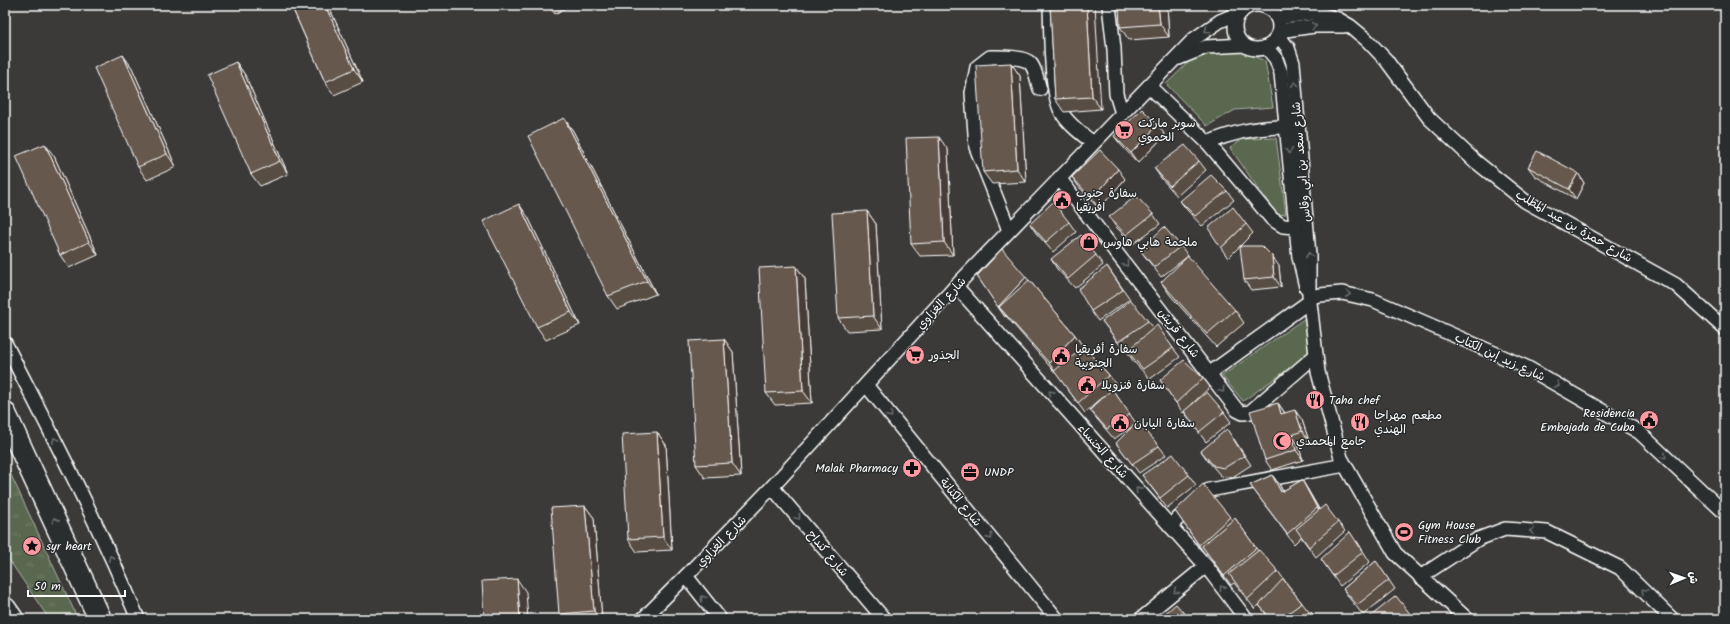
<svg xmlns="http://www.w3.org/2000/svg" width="1730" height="624" font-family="Kalam,'Playpen Sans Arabic',sans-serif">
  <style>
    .grass { fill: url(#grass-tufts); stroke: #acb4a8 }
    .park { fill: #5a6850; stroke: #acb4a8 }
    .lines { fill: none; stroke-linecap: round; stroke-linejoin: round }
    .street-casing { stroke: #fff; stroke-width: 16 }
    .highway-casing { stroke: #fff; stroke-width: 25 }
    .street { stroke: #2a2d2e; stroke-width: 13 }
    .highway { stroke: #2a2d2e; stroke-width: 22 }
    .wall { fill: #584d43; stroke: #fff }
    .shaded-wall { fill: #473e37; stroke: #fff }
    .building { fill: #66594e; stroke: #fff }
    .oneway { stroke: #6a6c6d }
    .labels { text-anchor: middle; stroke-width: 3; stroke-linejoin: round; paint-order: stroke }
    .poi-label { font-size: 12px; fill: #fff; stroke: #2a2d2e; text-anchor: start }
    .street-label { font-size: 12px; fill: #fff; stroke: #2a2d2e }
  </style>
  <defs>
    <pattern id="grass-tufts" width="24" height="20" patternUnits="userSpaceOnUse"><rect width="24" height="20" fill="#5a6850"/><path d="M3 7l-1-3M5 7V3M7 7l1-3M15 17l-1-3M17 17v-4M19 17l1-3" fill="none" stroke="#737f6a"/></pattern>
  </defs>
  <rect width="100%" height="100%" fill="#3c3a38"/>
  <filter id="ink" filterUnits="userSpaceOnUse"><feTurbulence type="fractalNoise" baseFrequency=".025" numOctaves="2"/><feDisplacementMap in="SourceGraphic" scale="8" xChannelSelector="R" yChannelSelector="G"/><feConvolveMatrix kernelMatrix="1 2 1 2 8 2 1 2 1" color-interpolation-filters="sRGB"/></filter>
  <g filter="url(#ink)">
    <!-- grass -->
    <path class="grass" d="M5 462 78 619H49L5 554Z"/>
    <!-- park -->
    <g class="park">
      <path d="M1234 48 1265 61 1273 107 1235 110 1207 126 1166 84 1194 57Z"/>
      <path d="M1276 138 1286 214 1277 215 1230 148 1243 139Z"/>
      <path d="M1308 316 1311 353 1243 401 1222 376Z"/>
    </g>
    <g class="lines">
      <!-- street casing -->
      <g class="street-casing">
        <g id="street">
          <path d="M1050 5C1051 29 1050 94 1062 113 1069 125 1082 134 1093 143"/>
          <path d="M1109 5 1114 49 1116 94 1122 113"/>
          <circle cx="1257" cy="27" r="22"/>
          <path d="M1277 18 1311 13 1320 14 1338 19 1350 26 1367 40 1386 60 1429 118 1475 161 1525 201 1676 285 1725 329"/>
          <path d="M1279 31 1314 26H1344"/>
          <path d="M1278 35 1288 48 1293 63 1309 255V294L1318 372 1341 458 1395 553 1467 619"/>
          <path d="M1266 47 1276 59 1281 73 1299 257 1306 287"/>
          <path d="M1179 58 1206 47 1244 45"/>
          <path d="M1149 86 1208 143 1272 219 1283 226 1296 227"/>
          <path d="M1208 143C1234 131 1258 127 1286 127"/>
          <path d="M1059 178 1237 410 1243 413 1250 412 1316 355"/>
          <path d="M1009 230 976 147 972 93 977 67 990 57C999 57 1023 56 1030 63 1036 69 1037 81 1040 89"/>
          <path d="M956 286 1206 566 1246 619"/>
          <path d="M1310 297 1320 295 1342 293 1373 300 1526 367 1639 432 1725 513"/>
          <path d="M5 343C52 434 99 525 138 619"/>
          <path d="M1210 373 1310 301"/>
          <path d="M866 385 1057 619"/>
          <path d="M772 487 884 619"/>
          <path d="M1170 526 1209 490 1345 465"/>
          <path d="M686 576 720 619"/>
          <path d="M1420 577 1478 539 1505 529 1547 532 1620 568 1672 619"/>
          <path d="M643 619 686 576 772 487 956 286 1194 39 1220 21 1241 12"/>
          <path d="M1141 619 1206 566"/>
        </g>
      </g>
      <!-- highway casing -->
      <g class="highway-casing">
        <g id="highway">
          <path d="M5 414 100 619"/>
          <path d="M5 609 12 619"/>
        </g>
      </g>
      <!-- street -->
      <use href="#street" class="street"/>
      <!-- highway -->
      <use href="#highway" class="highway"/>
    </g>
    <!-- wall -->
    <g class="wall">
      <path d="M291 5H328L363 82 334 95 325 82Z"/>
      <path d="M548 5H570L555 14Z"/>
      <path d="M1050 5 1101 109 1064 112 1055 99Z"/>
      <path d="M1167 5 1169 37 1129 40 1120 27Z"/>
      <path d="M123 55 132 68 176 167 147 180 138 167Z"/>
      <path d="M236 62 245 75 288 174 260 186 251 174Z"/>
      <path d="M1011 63 1020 76 1026 182 992 184 983 172Z"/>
      <path d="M564 118 573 131 656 294 617 309 608 296Z"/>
      <path d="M1165 135 1138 163 1121 145 1114 136Z"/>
      <path d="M948 150 953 255 920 256 911 244Z"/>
      <path d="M54 156 98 255 69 268 60 255Z"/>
      <path d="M1199 161 1206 170 1177 196 1161 178 1154 168Z"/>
      <path d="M1528 167 1578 173 1584 183 1576 199 1535 176Z"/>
      <path d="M1072 177 1125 179 1099 209 1079 187Z"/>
      <path d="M1227 191 1234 200 1202 226 1187 210 1180 201Z"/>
      <path d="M867 211 876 224 882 329 847 331 838 318Z"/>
      <path d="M1153 214 1160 224 1133 244 1116 227 1109 217Z"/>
      <path d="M528 217 580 325 546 340 537 327Z"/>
      <path d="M1069 222 1076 232 1053 252 1036 233 1030 224Z"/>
      <path d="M1246 224 1253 233 1228 258 1221 248Z"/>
      <path d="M1181 246 1188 256 1161 277 1140 250Z"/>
      <path d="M1096 255 1103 265 1075 288 1057 269 1051 259Z"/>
      <path d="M796 266 805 279 812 403 775 405 766 393Z"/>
      <path d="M1107 266 1130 299 1098 321 1091 311Z"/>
      <path d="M1279 266 1281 287 1251 290 1244 280Z"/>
      <path d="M977 276 1029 280 1075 335 1084 348 1109 375 1116 385 1112 389 1136 423 1159 446 1166 455 1139 473 1116 443 1133 426 1114 439 1097 419 1090 410 1105 395 1085 413 1058 376 1006 316 1005 317Z"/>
      <path d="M1161 282 1235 310 1244 323 1216 347 1170 295Z"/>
      <path d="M1102 321H1148L1154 328 1173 348 1180 357 1150 379 1133 361 1127 351 1125 352Z"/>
      <path d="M724 339 733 352 741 476 705 478 696 465Z"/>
      <path d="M1203 378 1210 387 1191 405 1224 412 1231 422 1206 442 1184 412 1183 413 1160 380Z"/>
      <path d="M1278 403 1285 413 1302 420 1309 441 1298 445 1303 460 1272 470 1265 460Z"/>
      <path d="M657 432 666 445 672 550 637 552 628 539Z"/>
      <path d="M1234 439 1251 465 1231 478 1221 476 1208 461 1201 451Z"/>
      <path d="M1142 475H1189L1196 485 1167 508Z"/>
      <path d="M1272 475 1279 484 1283 491 1302 480 1308 490 1319 509 1338 522 1345 531 1316 557 1301 537 1294 544 1250 485Z"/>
      <path d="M585 506 594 518 602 619H563L559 614Z"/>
      <path d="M1175 511 1230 517 1232 520 1235 518 1258 551 1278 571 1285 581 1302 603 1309 612 1300 619H1270L1259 605 1255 609 1234 583 1231 585 1207 553 1205 554Z"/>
      <path d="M1357 541 1370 562 1340 586 1321 559Z"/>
      <path d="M1376 561 1395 589 1363 615 1350 599 1343 589Z"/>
      <path d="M1411 615 1414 619H1367Z"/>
    </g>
    <!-- shaded-wall -->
    <g class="shaded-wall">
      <path d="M325 5H328L363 82 354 69Z"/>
      <path d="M1087 5H1095L1101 109 1092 97Z"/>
      <path d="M1158 5H1167L1169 37 1160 24Z"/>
      <path d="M123 55 132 68 176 167 167 154Z"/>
      <path d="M236 62 245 75 288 174 280 161Z"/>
      <path d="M1011 63 1020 76 1026 182 1017 169Z"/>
      <path d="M564 118 573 131 656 294 647 281Z"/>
      <path d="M1158 125 1165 135 1138 163 1131 153Z"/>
      <path d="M939 137 948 150 953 255 944 242Z"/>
      <path d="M45 144 54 156 98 255 89 242Z"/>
      <path d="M1118 169 1125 179 1099 209 1092 199Z"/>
      <path d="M1578 173 1584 183 1576 199 1569 189Z"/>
      <path d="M519 204 528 217 580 325 571 312Z"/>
      <path d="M867 211 876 224 882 329 873 316Z"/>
      <path d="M1272 256 1279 266 1281 287 1274 277Z"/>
      <path d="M796 266 805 279 812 403 803 391Z"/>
      <path d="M1026 277 1033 286 999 307 1006 316 1005 317 998 307Z"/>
      <path d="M1075 335 1084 348 1058 376 1049 363Z"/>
      <path d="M724 339 733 352 741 476 732 463Z"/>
      <path d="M1278 403 1284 412 1288 424 1281 414Z"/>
      <path d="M1295 410 1302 420 1309 441 1302 431Z"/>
      <path d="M657 432 666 445 672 550 663 537Z"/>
      <path d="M1292 435 1298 445 1303 460 1296 450Z"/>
      <path d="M1272 475 1279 484 1288 502 1281 492Z"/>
      <path d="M1302 480 1308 490 1324 518 1317 508Z"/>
      <path d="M585 506 594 518 602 619H599L594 611Z"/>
      <path d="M517 579 526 592 528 619H520Z"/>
    </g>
    <!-- building -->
    <g class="building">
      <path d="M291 5H325L354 69 325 82Z"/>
      <path d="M1050 5H1087L1092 97 1055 99Z"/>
      <path d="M1119 5H1158L1160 24 1120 27Z"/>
      <path d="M123 55 167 154 138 167 94 68Z"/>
      <path d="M236 62 280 161 251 174 207 75Z"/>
      <path d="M1011 63 1017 169 983 172 976 65Z"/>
      <path d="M1142 109 1158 125 1131 153 1114 136Z"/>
      <path d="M564 118 647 281 608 296 528 136Z"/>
      <path d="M939 137 944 242 911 244 906 138Z"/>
      <path d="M45 144 89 242 60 255 16 156Z"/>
      <path d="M1185 145 1199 161 1170 186 1154 168Z"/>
      <path d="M1100 150 1118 169 1092 199 1072 177Z"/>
      <path d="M1537 151 1578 173 1569 189 1528 167Z"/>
      <path d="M1211 175 1227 191 1195 216 1180 201Z"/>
      <path d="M1136 196 1153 214 1126 235 1109 217Z"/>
      <path d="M1053 202 1069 222 1046 242 1030 224Z"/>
      <path d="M519 204 571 312 537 327 483 221Z"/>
      <path d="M1233 207 1246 224 1221 248 1208 228Z"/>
      <path d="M867 211 873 316 838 318 832 213Z"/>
      <path d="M1164 227 1181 246 1154 267 1140 250Z"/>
      <path d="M1081 235 1096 255 1068 279 1051 259Z"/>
      <path d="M1240 246H1262L1272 256 1274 277 1244 280Z"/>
      <path d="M1002 249 1026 277 998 307 977 276Z"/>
      <path d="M1188 256 1235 310 1207 334 1161 282Z"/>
      <path d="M796 266 803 391 766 393 759 268Z"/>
      <path d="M1107 266 1123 290 1091 311 1078 289Z"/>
      <path d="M1029 280 1075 335 1049 363 999 307Z"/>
      <path d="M1131 300 1148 321 1118 342 1102 321Z"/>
      <path d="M1157 325 1173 348 1143 369 1127 351Z"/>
      <path d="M724 339 732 463 696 465 689 341Z"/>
      <path d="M1084 347 1109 375 1078 403 1054 371Z"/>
      <path d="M1184 360 1203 378 1176 403 1160 380Z"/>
      <path d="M1112 389 1130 414 1107 429 1090 410Z"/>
      <path d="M1207 392 1224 412 1199 432 1184 411Z"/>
      <path d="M1278 403 1281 414 1295 410 1302 431 1292 435 1296 450 1265 460 1250 411Z"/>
      <path d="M1138 421 1159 446 1132 464 1116 443Z"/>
      <path d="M1227 429 1244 456 1224 468 1214 466 1201 451Z"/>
      <path d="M657 432 663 537 628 539 622 434Z"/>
      <path d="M1173 454 1189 475 1160 498 1142 475Z"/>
      <path d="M1272 475 1281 492 1302 480 1317 508 1287 534 1250 485Z"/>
      <path d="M1203 484 1230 517 1199 545 1175 511Z"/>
      <path d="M1325 505 1338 522 1309 547 1296 529Z"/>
      <path d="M585 506 594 611 559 614 551 508Z"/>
      <path d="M1235 518 1256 548 1224 576 1202 546Z"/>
      <path d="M1350 532 1363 552 1333 576 1321 559Z"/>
      <path d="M1259 550 1278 571 1248 599 1229 574Z"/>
      <path d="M1376 561 1389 580 1357 605 1343 589Z"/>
      <path d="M517 579 520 619H484L482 581Z"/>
      <path d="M1283 579 1302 603 1280 619H1271L1259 605Z"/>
      <path d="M1396 596 1411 615 1407 619H1367Z"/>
      <path d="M1176 604 1189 619H1159Z"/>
      <path d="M1311 612 1317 619H1303Z"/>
    </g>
    <!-- one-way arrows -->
    <defs><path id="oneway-chevron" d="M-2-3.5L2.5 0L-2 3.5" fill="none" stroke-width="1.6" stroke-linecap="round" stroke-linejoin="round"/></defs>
    <g class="oneway">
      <use href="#oneway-chevron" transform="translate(1314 26) rotate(-5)"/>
      <use href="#oneway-chevron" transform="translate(1207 30) rotate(145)"/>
      <use href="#oneway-chevron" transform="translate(1295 84) rotate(-95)"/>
      <use href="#oneway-chevron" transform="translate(1289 151) rotate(84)"/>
      <use href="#oneway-chevron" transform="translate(1309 255) rotate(-95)"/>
      <use href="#oneway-chevron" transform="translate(1126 264) rotate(52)"/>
      <use href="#oneway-chevron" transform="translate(1348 294) rotate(7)"/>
      <use href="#oneway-chevron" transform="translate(1557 385) rotate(30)"/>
      <use href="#oneway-chevron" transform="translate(1222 390) rotate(54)"/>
      <use href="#oneway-chevron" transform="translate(1051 393) rotate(-132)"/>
      <use href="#oneway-chevron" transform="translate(890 415) rotate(51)"/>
      <use href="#oneway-chevron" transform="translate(55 440) rotate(-117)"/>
      <use href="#oneway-chevron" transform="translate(1664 456) rotate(43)"/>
      <use href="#oneway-chevron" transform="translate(1138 490) rotate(-132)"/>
      <use href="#oneway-chevron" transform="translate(798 517) rotate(50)"/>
      <use href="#oneway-chevron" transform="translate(55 520) rotate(-115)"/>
      <use href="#oneway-chevron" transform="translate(1532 531) rotate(-176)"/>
      <use href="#oneway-chevron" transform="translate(990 537) rotate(51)"/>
      <use href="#oneway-chevron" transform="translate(111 558) rotate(-115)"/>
      <use href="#oneway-chevron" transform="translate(1222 588) rotate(-127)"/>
      <use href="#oneway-chevron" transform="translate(1176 591) rotate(141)"/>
      <use href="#oneway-chevron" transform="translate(1644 591) rotate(-135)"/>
      <use href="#oneway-chevron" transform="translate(703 598) rotate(-128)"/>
    </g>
  </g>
  <!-- icons -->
  <defs>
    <g id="supermarket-disc" transform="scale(1)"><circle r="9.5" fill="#ff9aa2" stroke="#2a2d2e"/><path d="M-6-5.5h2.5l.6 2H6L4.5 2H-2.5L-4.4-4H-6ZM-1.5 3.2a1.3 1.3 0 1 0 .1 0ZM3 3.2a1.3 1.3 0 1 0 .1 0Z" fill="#111"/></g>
    <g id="civic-disc" transform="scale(1)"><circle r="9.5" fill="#ff9aa2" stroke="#2a2d2e"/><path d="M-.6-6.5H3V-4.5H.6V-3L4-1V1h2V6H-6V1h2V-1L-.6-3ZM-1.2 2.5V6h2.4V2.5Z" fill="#111"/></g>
    <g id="shop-disc" transform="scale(1)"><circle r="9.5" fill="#ff9aa2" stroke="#2a2d2e"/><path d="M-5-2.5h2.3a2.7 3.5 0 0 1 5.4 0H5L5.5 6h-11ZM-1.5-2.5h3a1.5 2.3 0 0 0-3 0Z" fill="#111"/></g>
    <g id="restaurant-disc" transform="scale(1)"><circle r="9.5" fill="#ff9aa2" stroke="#2a2d2e"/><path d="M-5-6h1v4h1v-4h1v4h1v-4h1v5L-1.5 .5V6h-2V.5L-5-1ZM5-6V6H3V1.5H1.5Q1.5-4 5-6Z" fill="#111"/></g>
    <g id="mosque-disc" transform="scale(1)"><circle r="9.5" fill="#ff9aa2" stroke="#2a2d2e"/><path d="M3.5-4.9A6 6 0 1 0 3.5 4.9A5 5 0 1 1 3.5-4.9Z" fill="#111"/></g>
    <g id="pharmacy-disc" transform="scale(1)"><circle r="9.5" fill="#ff9aa2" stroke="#2a2d2e"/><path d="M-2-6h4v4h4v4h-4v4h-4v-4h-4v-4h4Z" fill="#111"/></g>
    <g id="office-disc" transform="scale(1)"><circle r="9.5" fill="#ff9aa2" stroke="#2a2d2e"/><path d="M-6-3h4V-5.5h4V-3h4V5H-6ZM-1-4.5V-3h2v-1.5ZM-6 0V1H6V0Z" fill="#111"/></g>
    <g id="stadium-disc" transform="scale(1)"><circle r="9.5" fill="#ff9aa2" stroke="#2a2d2e"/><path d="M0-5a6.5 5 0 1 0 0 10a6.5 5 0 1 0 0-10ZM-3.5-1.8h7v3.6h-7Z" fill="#111"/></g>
    <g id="sight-disc" transform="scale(1)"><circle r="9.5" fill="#ff9aa2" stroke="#2a2d2e"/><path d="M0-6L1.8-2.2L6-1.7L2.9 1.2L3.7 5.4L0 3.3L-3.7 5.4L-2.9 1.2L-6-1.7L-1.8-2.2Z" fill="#111"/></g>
  </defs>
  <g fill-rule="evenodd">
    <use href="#supermarket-disc" x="1124" y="130"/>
    <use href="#civic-disc" x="1062" y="200"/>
    <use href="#shop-disc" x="1089" y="242"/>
    <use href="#supermarket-disc" x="915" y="355"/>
    <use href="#civic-disc" x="1061" y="356"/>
    <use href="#civic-disc" x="1087" y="385"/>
    <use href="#restaurant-disc" x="1315" y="400"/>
    <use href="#civic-disc" x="1649" y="420"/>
    <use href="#restaurant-disc" x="1360" y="422"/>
    <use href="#civic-disc" x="1120" y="423"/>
    <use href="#mosque-disc" x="1282" y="441"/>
    <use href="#pharmacy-disc" x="912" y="468"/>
    <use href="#office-disc" x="970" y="472"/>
    <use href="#stadium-disc" x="1404" y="532"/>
    <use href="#sight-disc" x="32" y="546"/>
  </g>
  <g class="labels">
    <!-- poi labels -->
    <g class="poi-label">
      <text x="1138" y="127">سوبر ماركت<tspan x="1138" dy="14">الحموي</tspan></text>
      <text x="1076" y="197">سفارة جنوب<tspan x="1076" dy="14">افريقيا</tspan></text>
      <text x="1103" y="246">ملحمة هابي هاوس</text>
      <text x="1075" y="353">سفارة أفريقيا<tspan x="1075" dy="14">الجنوبية</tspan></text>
      <text x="929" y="359">الجذور</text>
      <text x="1101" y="389">سفارة فنزويلا</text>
      <text x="1329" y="404">Taha chef</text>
      <text x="1635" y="417" text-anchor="end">Residencia<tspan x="1635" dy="14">Embajada de Cuba</tspan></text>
      <text x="1374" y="419">مطعم مهراجا<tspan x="1374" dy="14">الهندي</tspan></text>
      <text x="1134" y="427">سفارة اليابان</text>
      <text x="1296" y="445">جامع المحمدي</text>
      <text x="898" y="472" text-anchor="end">Malak Pharmacy</text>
      <text x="984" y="476">UNDP</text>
      <text x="1418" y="529">Gym House<tspan x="1418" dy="14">Fitness Club</tspan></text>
      <text x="46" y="550">syr heart</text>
    </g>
    <!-- street labels -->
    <g class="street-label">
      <text transform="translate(1301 162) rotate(-95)" y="4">شارع سعد بن ابي وقاس</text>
      <text transform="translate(1574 226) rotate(30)" y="4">شارع حمزة بن عبد المطلب</text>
      <text transform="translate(941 303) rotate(-47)" y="4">شارع الغزاوي</text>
      <text transform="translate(1179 333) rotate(52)" y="4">شارع قريش</text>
      <text transform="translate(1500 357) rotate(25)" y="4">شارع زيد إبن الكتاب</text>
      <text transform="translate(1103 451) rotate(48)" y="4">شارع الخنساء</text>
      <text transform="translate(961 502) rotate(51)" y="4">شارع الكنانة</text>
      <text transform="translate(721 541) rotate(-46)" y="4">شارع الغزاوي</text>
      <text transform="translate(828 553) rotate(50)" y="4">شارع كنداح</text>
    </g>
  </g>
  <!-- margin -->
  <rect width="1730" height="624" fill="none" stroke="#2a2d2e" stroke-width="20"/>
  <rect x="10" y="10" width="1710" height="604" fill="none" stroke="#fff" stroke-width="1.5" filter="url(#ink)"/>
  <!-- north arrow -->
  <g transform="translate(1684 578) rotate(88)" stroke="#2a2d2e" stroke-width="3" paint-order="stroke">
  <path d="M0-3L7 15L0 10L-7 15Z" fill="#ffffff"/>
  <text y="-6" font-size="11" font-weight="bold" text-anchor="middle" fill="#ffffff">ش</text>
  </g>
  <!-- scale -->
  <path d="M28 590v6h97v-6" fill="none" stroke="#ffffff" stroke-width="2"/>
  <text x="34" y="590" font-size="12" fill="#ffffff" stroke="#2a2d2e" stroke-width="3" paint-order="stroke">50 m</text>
</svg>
